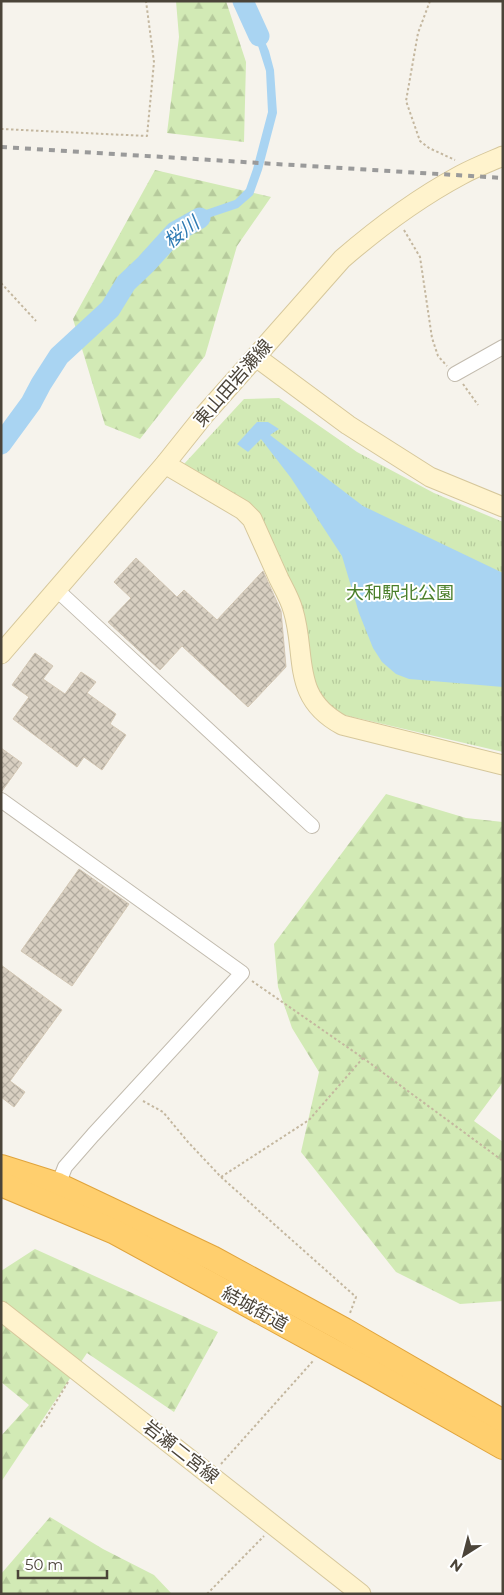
<svg xmlns="http://www.w3.org/2000/svg" width="504" height="1595" font-family="Montserrat,'Noto Sans JP',sans-serif">
  <style>
    .grass { fill: url(#grass-tufts) }
    .forest { fill: url(#forest-firs) }
    .water { fill: #a9d4f2 }
    .lines { fill: none; stroke-linecap: round; stroke-linejoin: round }
    .river { stroke: #a9d4f2; stroke-width: 21 }
    .building { fill: url(#building-cross-hatch); stroke: #d3c7b4 }
    .street-casing { stroke: #c2bbae; stroke-width: 16 }
    .secondary-casing { stroke: #d6c79b; stroke-width: 21 }
    .highway-casing { stroke: #e0a43c; stroke-width: 26 }
    .path { stroke: #c4b79f; stroke-width: 2; stroke-dasharray: 2.5 2.5; stroke-linecap: butt }
    .street { stroke: #fff; stroke-width: 14 }
    .secondary { stroke: #fff3cd; stroke-width: 19 }
    .highway { stroke: #ffcf6e; stroke-width: 24 }
    .rail { stroke: #9a9a9a; stroke-width: 4; stroke-dasharray: 6 6; stroke-linecap: butt }
    .labels { text-anchor: middle; stroke-width: 4; stroke-linejoin: round; paint-order: stroke }
    .street-label { font-size: 18px; fill: #4b4439; stroke: #fff }
    .park-label { font-size: 18px; fill: #4a7f2a; stroke: #fff }
    .water-label { font-size: 19px; font-style: italic; fill: #2e7ab2; stroke: #fff }
  </style>
  <defs>
    <pattern id="grass-tufts" width="24" height="20" patternUnits="userSpaceOnUse" patternTransform="scale(1.25)"><rect width="24" height="20" fill="#d2eab5"/><path d="M3 7l-1-3M5 7V3M7 7l1-3M15 17l-1-3M17 17v-4M19 17l1-3" fill="none" stroke="#b6ca9c"/></pattern>
    <pattern id="forest-firs" width="22" height="20" patternUnits="userSpaceOnUse" patternTransform="scale(1.25)"><rect width="22" height="20" fill="#d2eab5"/><path d="M5 1l3.5 6h-7zM16 11l3.5 6h-7z" fill="#b6ca9c"/></pattern>
    <pattern id="building-cross-hatch" width="8" height="8" patternUnits="userSpaceOnUse" patternTransform="scale(1.25)"><rect width="8" height="8" fill="#d8cfc1"/><path d="M0 0l8 8M0 8l8-8" fill="none" stroke="#b1aa9e"/></pattern>
  </defs>
  <rect width="100%" height="100%" fill="#f6f3ec"/>
  <!-- grass -->
  <path class="grass" d="M279 398 357 452 434 493 503 522V752L340 714 319 696 265 533 252 506 184 464 244 399Z"/>
  <!-- forest -->
  <g class="forest">
    <path d="M176 1H226L246 62 244 142 167 133 179 37Z"/>
    <path d="M155 170 271 197 237 246 205 356 140 439 105 425 73 319Z"/>
    <path d="M386 794 466 818 503 822V1082L474 1121 503 1142V1301L460 1304 396 1272 301 1152 319 1072 292 1028 278 987 274 944Z"/>
    <path d="M35 1249 218 1332 174 1412 87 1353 1 1482V1436L29 1405 1 1382V1271Z"/>
    <path d="M50 1517 103 1549 154 1575 172 1594H1V1574Z"/>
  </g>
  <!-- water -->
  <g class="water">
    <path d="M251 9 269 51 274 70 277 113 262 170 253 195 238 208 208 218 178 236 173 229 203 211 235 200 246 189 253 169 268 112 266 71 255 36 244 12Z"/>
    <path d="M257 422H268L279 429 270 435 363 506 503 573V687L409 679 396 674 382 662 373 648 359 613 342 556 291 478 261 439 248 452 237 444Z"/>
  </g>
  <g class="lines">
    <!-- river -->
    <g class="river">
      <path d="M243 1 259 36"/>
      <path d="M1 444 31 403 41 384 59 356 110 309 126 283 146 264 175 232 200 218"/>
    </g>
  </g>
  <!-- building -->
  <g class="building">
    <path d="M136 558 177 597 184 590 217 620 263 571 281 611 286 667 248 707 182 646 160 670 108 622 131 598 114 582Z"/>
    <path d="M35 653 53 666 43 679 65 694 81 672 96 682 87 693 116 714 110 724 126 735 102 770 84 757 77 767 13 719 29 697 12 685Z"/>
    <path d="M1 748 22 763 2 791H1Z"/>
    <path d="M79 869 129 904 72 986 21 951Z"/>
    <path d="M1 965 62 1010 10 1081 25 1092 14 1107 1 1097Z"/>
  </g>
  <g class="lines">
    <!-- street casing -->
    <g class="street-casing">
      <g id="street">
        <path d="M455 374 503 347"/>
        <path d="M57 590 312 826"/>
        <path d="M1 800 242 973 93 1135 65 1167 58 1185"/>
      </g>
    </g>
    <!-- secondary casing -->
    <g class="secondary-casing">
      <g id="secondary">
        <path d="M256 357 348 425 430 477 503 507"/>
        <path d="M165 464 243 510 252 519C261 539 270 559 279 579 284 589 290 599 293 610 307 655 290 697 342 725L503 765"/>
        <path d="M1 654 165 464 205 414 342 259C379 227 418 198 461 175 474 168 489 162 503 156"/>
        <path d="M1 1311 361 1594"/>
      </g>
    </g>
    <!-- highway casing -->
    <g class="highway-casing">
      <g id="highway">
        <path d="M1 1167 58 1185 212 1258 344 1330 503 1422"/>
        <path d="M1 1184 115 1232 371 1372 503 1447"/>
      </g>
    </g>
    <!-- path -->
    <g class="path">
      <path d="M430 1 418 33 406 101 420 141 429 148 455 160"/>
      <path d="M1 129 147 136 154 62 146 1"/>
      <path d="M404 230 420 257 432 338 438 356 447 366"/>
      <path d="M1 283 36 321"/>
      <path d="M463 384 478 405"/>
      <path d="M252 981 363 1058 503 1161"/>
      <path d="M143 1101 163 1112 188 1142 221 1177 356 1297 350 1313"/>
      <path d="M221 1177 309 1120 363 1058"/>
      <path d="M41 1427 68 1382"/>
      <path d="M221 1464 313 1361"/>
      <path d="M207 1594 264 1536"/>
    </g>
    <!-- street -->
    <use href="#street" class="street"/>
    <!-- secondary -->
    <use href="#secondary" class="secondary"/>
    <!-- highway -->
    <use href="#highway" class="highway"/>
    <!-- rail -->
    <path class="rail" d="M1 147 503 178"/>
  </g>
  <g class="labels">
    <!-- street labels -->
    <g class="street-label">
      <text transform="translate(233 383) rotate(-49)" y="6">東山田岩瀬線</text>
      <text transform="translate(255 1309) rotate(29)" y="6">結城街道</text>
      <text transform="translate(181 1452) rotate(38)" y="6">岩瀬二宮線</text>
    </g>
    <!-- park labels -->
    <g class="park-label">
      <text x="400" y="599">大和駅北公園</text>
    </g>
    <!-- water labels -->
    <g class="water-label">
      <text transform="translate(181 232) rotate(-37)" y="7">桜川</text>
    </g>
  </g>
  <!-- border -->
  <rect width="504" height="1595" fill="none" stroke="#4b4439" stroke-width="5"/>
  <!-- north arrow -->
  <g transform="translate(464 1555) rotate(216)" stroke="#ffffff" stroke-width="4" paint-order="stroke">
  <path d="M0-4L9 19L0 12L-9 19Z" fill="#4b4439"/>
  <text y="-8" font-size="14" font-weight="bold" text-anchor="middle" fill="#4b4439">N</text>
  </g>
  <!-- scale -->
  <path d="M18 1570v8h89v-8" fill="none" stroke="#4b4439" stroke-width="2.5"/>
  <text x="25" y="1570" font-size="15" fill="#4b4439" stroke="#ffffff" stroke-width="4" paint-order="stroke">50 m</text>
</svg>
